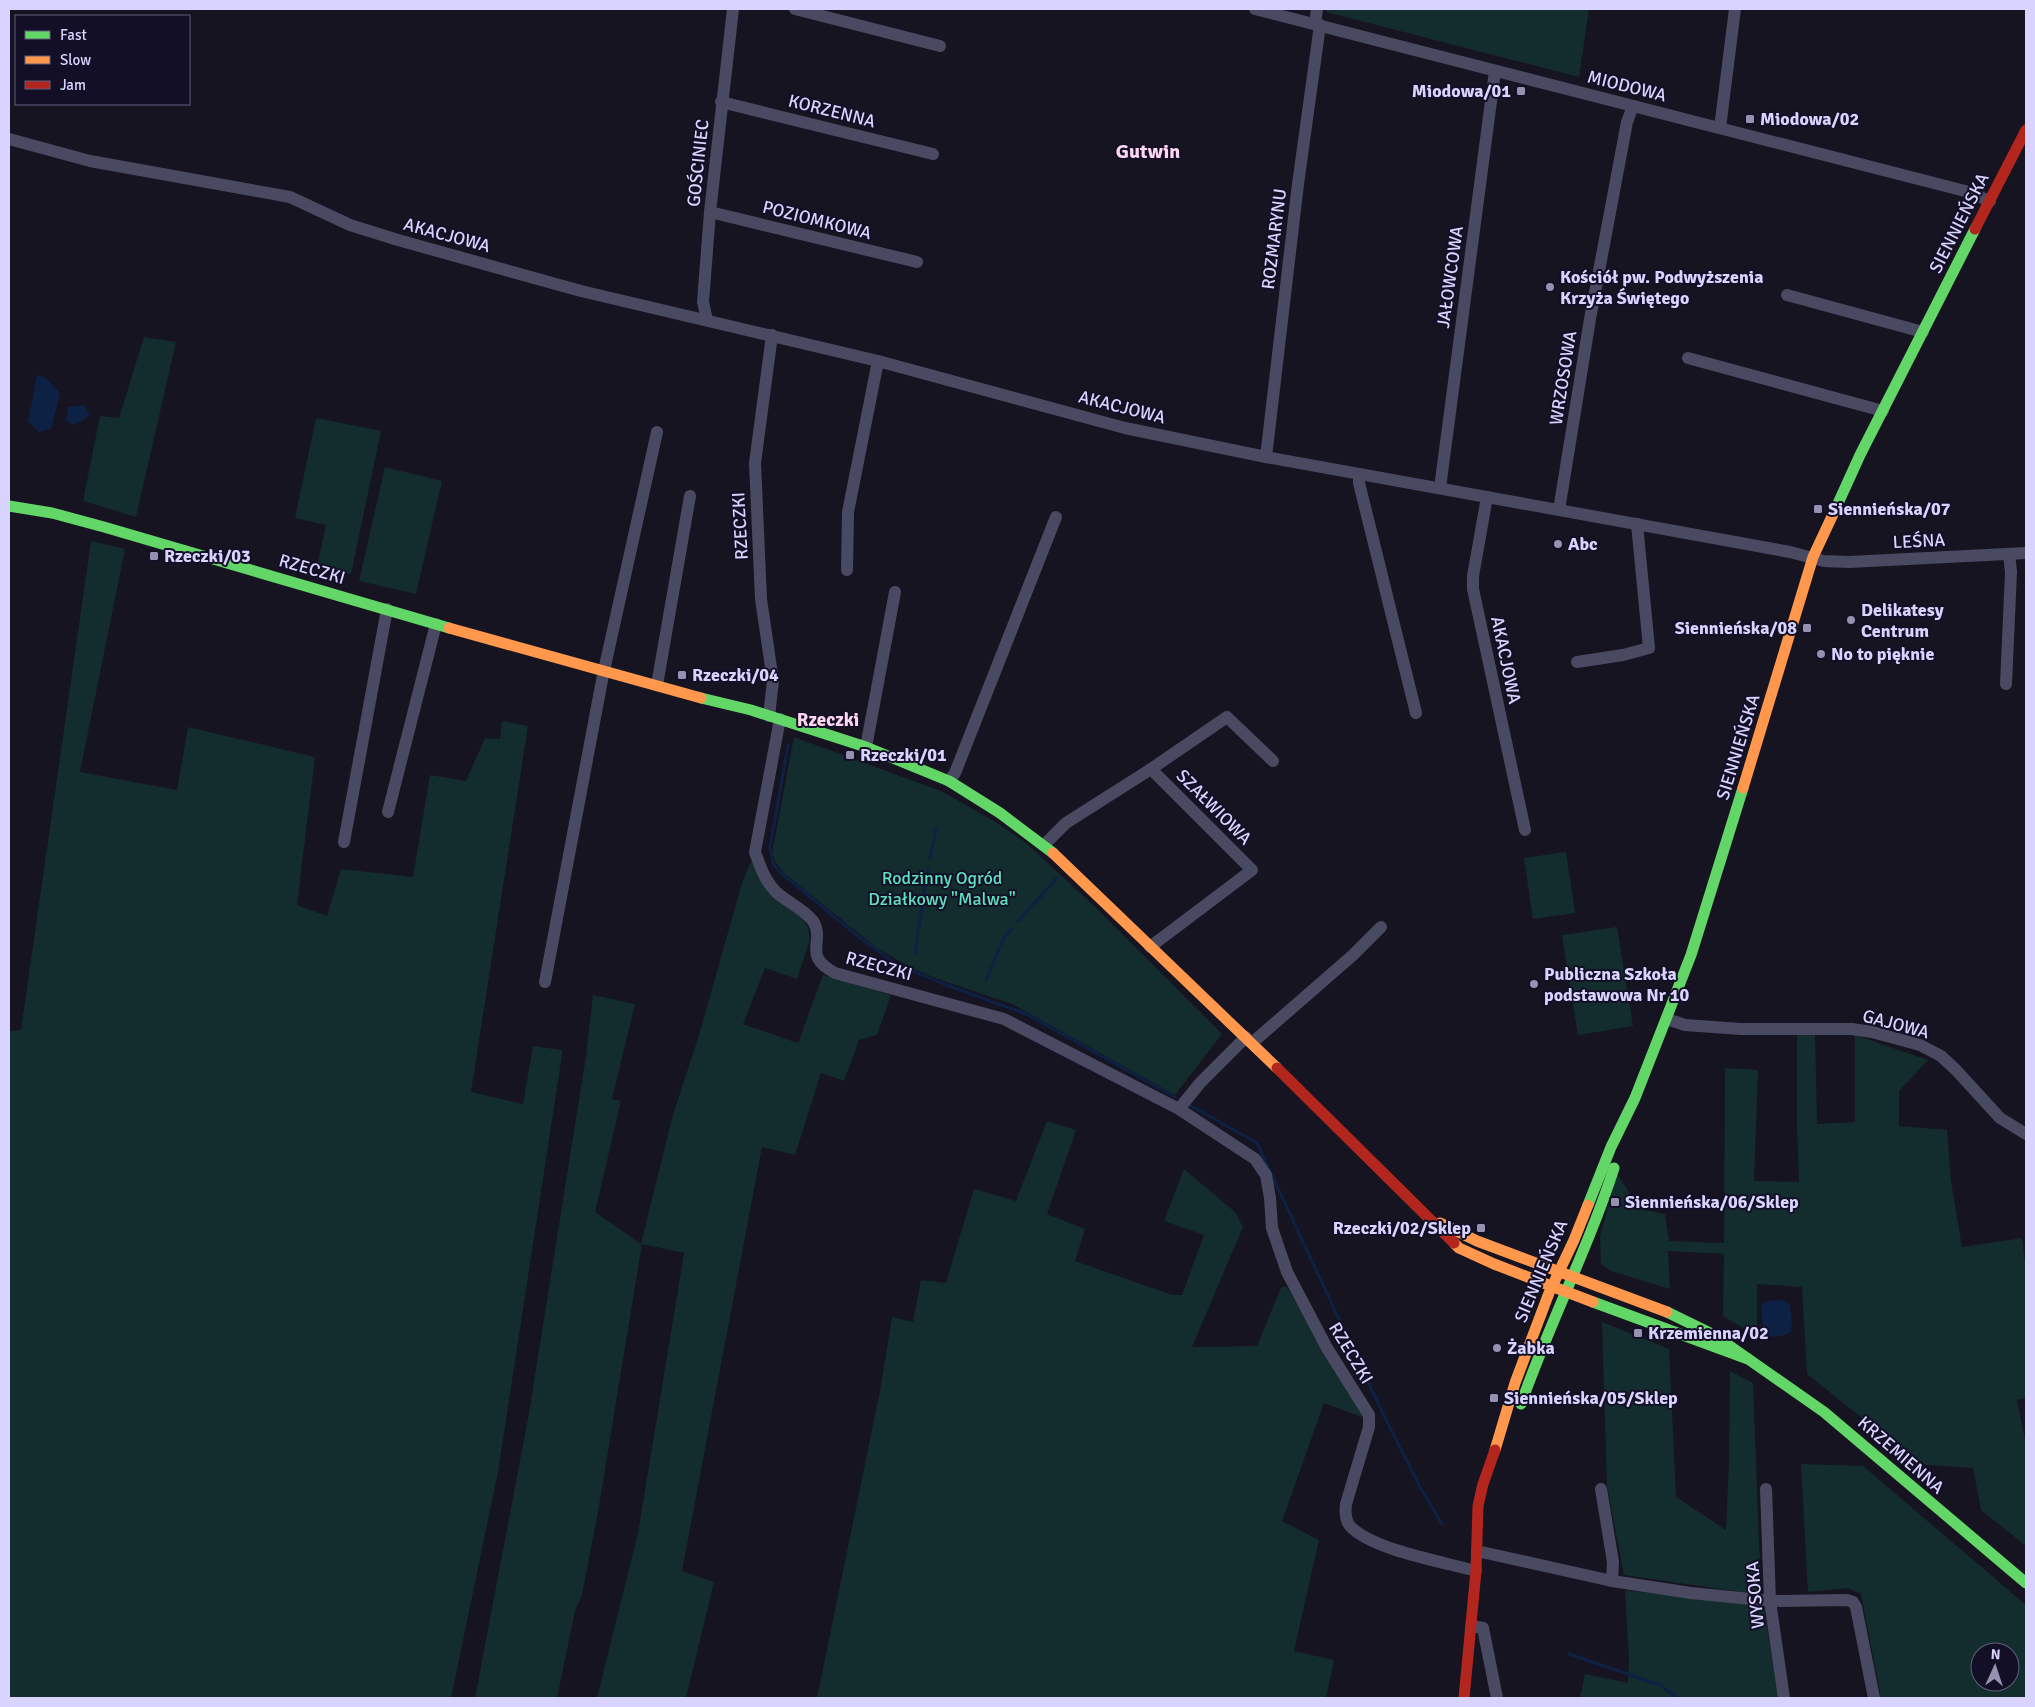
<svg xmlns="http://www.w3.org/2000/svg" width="2035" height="1707" font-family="Signika,sans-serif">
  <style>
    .green { fill: #132c2d; fill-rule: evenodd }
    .water { fill: #0d2144 }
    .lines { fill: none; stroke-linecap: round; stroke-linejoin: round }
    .stream { stroke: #0d2144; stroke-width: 3 }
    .street { stroke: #4a4962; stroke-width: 12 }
    .fast { stroke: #63d668; stroke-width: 11 }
    .slow { stroke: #ff974d; stroke-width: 11 }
    .jam { stroke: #b3261e; stroke-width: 11 }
    .poi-dot { fill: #9591b1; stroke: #130f26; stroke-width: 2 }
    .labels { text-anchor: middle; stroke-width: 4; stroke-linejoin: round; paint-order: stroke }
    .street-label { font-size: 18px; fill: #d9d4ff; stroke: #130f26 }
    .poi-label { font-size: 18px; font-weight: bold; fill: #d9d4ff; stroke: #130f26; text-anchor: start }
    .park-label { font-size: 18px; fill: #5fe0c0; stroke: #130f26 }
    .neighbourhood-label { font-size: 19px; font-weight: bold; fill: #ffd6f0; stroke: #130f26 }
    .quarter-label { font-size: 20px; font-weight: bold; fill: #ffd6f0; stroke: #130f26 }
  </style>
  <rect width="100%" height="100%" fill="#161421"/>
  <!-- green -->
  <g class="green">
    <path d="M1326 9H1589L1579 77 1326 12Z"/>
    <path d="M144 337 176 342 136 517 83 501 100 416 119 418Z"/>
    <path d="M316 418 381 431 351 574 317 567 326 525 295 518Z"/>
    <path d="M385 467 442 481 416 594 359 581Z"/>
    <path d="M91 541 125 549 80 772 177 790 188 727 315 757 297 905 327 916 341 869 413 877 430 775 466 781 485 738 500 739 502 721 528 726 471 1092 523 1104 533 1046 562 1050V1055L498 1472 451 1698H9V1031L21 1030Z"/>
    <path d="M794 737 941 791 994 821 1025 842 1093 905 1222 1034 1175 1095 1012 1004 935 978 908 966 878 949 785 874 775 862 772 853Z"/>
    <path d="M755 852 808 927 810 940 797 979 765 968 743 1024 798 1043 823 975 891 995 877 1035 859 1040 844 1081 821 1073 795 1155 762 1147 682 1571 714 1582 686 1698H597L638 1533 684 1253 642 1244 598 1512 582 1595 575 1611 557 1698H475L529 1413 586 1056 593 995 635 1004 612 1099 621 1101 595 1212 641 1244 672 1118 699 1035 742 883Z"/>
    <path d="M1566 852 1575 913 1533 919 1524 858Z"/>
    <path d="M1617 927 1633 1026 1578 1035 1562 935Z"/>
    <path d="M1797 1033H1815L1817 1124 1855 1122V1035L1928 1060 1899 1091V1126L1947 1130 1951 1181 1962 1247 2022 1238 2026 1271V1398L2017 1400 2026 1445V1546L1981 1510 1973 1468 1916 1464 1862 1418 1807 1374 1802 1287 1757 1284V1336L1723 1316 1724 1254 1668 1251 1670 1289 1611 1271 1601 1264 1600 1236 1617 1174 1640 1209 1665 1214 1669 1241 1724 1243 1725 1068 1758 1070 1754 1181 1799 1182 1797 1125Z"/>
    <path d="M1047 1121 1076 1130 1047 1214 1085 1229 1075 1261 1172 1295H1182L1204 1235 1164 1221 1184 1169 1235 1212 1243 1227 1192 1347 1257 1346 1281 1288 1284 1286 1287 1287 1365 1418 1324 1403 1282 1521 1319 1540 1294 1651 1334 1660 1326 1698H817L880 1391 892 1317 913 1322 921 1280 946 1283 974 1189 1016 1201Z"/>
    <path d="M1602 1322 1669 1349 1676 1497 1726 1530 1729 1464 1730 1371 1753 1383 1761 1595 1624 1575 1607 1485Z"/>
    <path d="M1801 1464 1863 1466 2026 1605V1698H1881L1861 1594 1848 1588 1808 1592ZM1980 1652H2010V1682H1980Z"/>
    <path d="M1625 1590 1758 1606 1764 1609 1779 1698H1580L1585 1674 1628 1683 1629 1659Z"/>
  </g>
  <!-- water -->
  <g class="water">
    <path d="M37 375 45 377 60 393 51 429 39 432 28 421Z"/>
    <path d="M84 405 90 414 84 420 74 425 66 421 68 407Z"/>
    <path d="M1784 1300 1790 1305 1792 1324 1791 1332C1785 1336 1772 1338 1766 1336L1763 1330 1761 1307C1765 1298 1776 1301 1784 1300Z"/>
  </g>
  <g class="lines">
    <!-- stream -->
    <g class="stream">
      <path d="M788 745 770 847 773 864 781 873 859 937 893 962 941 983 1026 1014 1175 1097"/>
      <path d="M930 859 936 829"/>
      <path d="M1018 921 1057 878"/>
      <path d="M915 953 928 868"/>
      <path d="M986 980 1004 938 1011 929"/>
      <path d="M1188 1104 1257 1143 1385 1418 1420 1487 1442 1524"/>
      <path d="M1569 1654 1660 1685 1677 1698"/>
    </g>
    <!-- street -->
    <g class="street">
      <path d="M795 9 940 46"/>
      <path d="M1255 9 1965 191 1990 201"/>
      <path d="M1315 24 1317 9"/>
      <path d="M721 102 933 154"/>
      <path d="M1720 128 1735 9"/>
      <path d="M9 139 90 161 290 197 350 225 398 240 581 291 878 361 1125 428 1266 457 1790 552 1824 561 1849 562 2026 553"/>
      <path d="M710 212 917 262"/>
      <path d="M1787 295 1923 332"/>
      <path d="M707 320 703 302 710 212 733 9"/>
      <path d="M1688 358 1883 411"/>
      <path d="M1266 457 1298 184 1320 25"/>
      <path d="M1359 474V483L1416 713"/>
      <path d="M1440 488 1495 71"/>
      <path d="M1487 497 1473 576V589L1525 830"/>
      <path d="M1559 510 1590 319 1627 122 1633 106"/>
      <path d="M847 570 848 512 878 361"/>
      <path d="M1577 662 1623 655 1649 648 1637 524"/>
      <path d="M2006 684 2011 572 2009 554"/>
      <path d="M657 685 690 496"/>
      <path d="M769 716 773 681 761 599 755 463 772 335"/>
      <path d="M780 719 755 852C760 866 765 881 776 892 787 902 804 909 813 921 826 942 801 955 835 973L1004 1019 1179 1109 1255 1159 1266 1175 1270 1198 1272 1228 1287 1272 1327 1348 1369 1415V1427L1346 1504C1345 1512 1345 1520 1350 1526 1372 1550 1444 1562 1476 1571"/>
      <path d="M866 747 895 592"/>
      <path d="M949 781 955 773 1056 517"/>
      <path d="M388 812 436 624"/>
      <path d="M344 842 387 609"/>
      <path d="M1044 845 1066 823 1151 769 1227 717 1273 761"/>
      <path d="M1150 947 1252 870 1151 769"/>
      <path d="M545 982 603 675 657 432"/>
      <path d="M1667 1019 1685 1025 1741 1029H1852L1872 1032 1920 1045 1941 1056 1956 1070 2000 1118 2026 1134"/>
      <path d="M1252 1043 1353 955 1381 927"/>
      <path d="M1179 1109 1200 1083 1246 1037"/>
      <path d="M1601 1489 1613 1562 1612 1581"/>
      <path d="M1766 1489 1770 1601 1784 1698"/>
      <path d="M1477 1551 1612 1581 1691 1593 1770 1601 1847 1600 1853 1602 1856 1607 1874 1698"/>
      <path d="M1471 1626 1483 1628 1497 1698"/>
    </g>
    <!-- fast -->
    <g class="fast">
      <path d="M9 506 52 513 104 527 449 628"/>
      <path d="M1835 510 1860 455 1975 229"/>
      <path d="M701 698 751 710 866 747 949 781 1000 813 1053 853"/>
      <path d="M1588 1205 1611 1147 1635 1098 1691 955 1743 788"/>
      <path d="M1593 1302 1748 1359"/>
      <path d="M1667 1312 1714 1335 1824 1412 2026 1583"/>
      <path d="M1521 1404C1549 1324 1588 1249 1614 1168"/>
    </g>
    <!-- slow -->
    <g class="slow">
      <path d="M449 628 701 698"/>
      <path d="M1743 788 1813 557 1835 510"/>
      <path d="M1053 853 1277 1068"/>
      <path d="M1440 1223 1477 1241 1667 1312"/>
      <path d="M1454 1243 1459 1248 1494 1264 1593 1302"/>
      <path d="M1495 1450 1515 1383 1549 1293 1574 1240 1588 1205"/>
    </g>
    <!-- jam -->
    <g class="jam">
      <path d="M1975 229 2026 130"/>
      <path d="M1277 1068 1454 1243"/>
      <path d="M1464 1698 1476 1571 1478 1506 1483 1484 1495 1450"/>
    </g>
  </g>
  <!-- markers -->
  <g class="poi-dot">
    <rect x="1516" y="86" width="10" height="10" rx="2.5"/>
    <rect x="1745" y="114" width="10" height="10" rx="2.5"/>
    <circle cx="1550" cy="287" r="5"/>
    <rect x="1813" y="504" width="10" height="10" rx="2.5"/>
    <circle cx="1558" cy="544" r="5"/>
    <rect x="149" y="551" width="10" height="10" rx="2.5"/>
    <circle cx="1851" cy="620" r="5"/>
    <rect x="1802" y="623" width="10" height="10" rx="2.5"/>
    <circle cx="1821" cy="654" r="5"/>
    <rect x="677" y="670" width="10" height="10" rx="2.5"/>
    <rect x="845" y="750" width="10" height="10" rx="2.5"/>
    <circle cx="1534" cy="984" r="5"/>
    <rect x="1610" y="1197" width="10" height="10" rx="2.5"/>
    <rect x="1476" y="1223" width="10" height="10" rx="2.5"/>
    <rect x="1633" y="1328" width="10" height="10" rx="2.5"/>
    <circle cx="1497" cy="1348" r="5"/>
    <rect x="1489" y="1393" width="10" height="10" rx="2.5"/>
  </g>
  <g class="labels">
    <!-- street labels -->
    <g class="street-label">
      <text transform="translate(1627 86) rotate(14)" y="6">MIODOWA</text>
      <text transform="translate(832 111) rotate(14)" y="6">KORZENNA</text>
      <text transform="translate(698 163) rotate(-84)" y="6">GOŚCINIEC</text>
      <text transform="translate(817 220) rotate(14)" y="6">POZIOMKOWA</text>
      <text transform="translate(1959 223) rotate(-63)" y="6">SIENNIEŃSKA</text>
      <text transform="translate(447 235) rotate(15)" y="6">AKACJOWA</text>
      <text transform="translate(1274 239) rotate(-83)" y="6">ROZMARYNU</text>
      <text transform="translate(1450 277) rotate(-82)" y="6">JAŁOWCOWA</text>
      <text transform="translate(1563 378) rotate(-81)" y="6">WRZOSOWA</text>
      <text transform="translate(1122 407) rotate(14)" y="6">AKACJOWA</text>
      <text transform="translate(740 526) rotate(-93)" y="6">RZECZKI</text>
      <text transform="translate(1919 541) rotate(-3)" y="6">LEŚNA</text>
      <text transform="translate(312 569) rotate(16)" y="6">RZECZKI</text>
      <text transform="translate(1506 660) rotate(78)" y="6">AKACJOWA</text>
      <text transform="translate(1738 747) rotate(-73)" y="6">SIENNIEŃSKA</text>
      <text transform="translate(1214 807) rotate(45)" y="6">SZAŁWIOWA</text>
      <text transform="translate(879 966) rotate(15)" y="6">RZECZKI</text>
      <text transform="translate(1896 1024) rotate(15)" y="6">GAJOWA</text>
      <text transform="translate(1541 1271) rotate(-67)" y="6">SIENNIEŃSKA</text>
      <text transform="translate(1351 1353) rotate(59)" y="6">RZECZKI</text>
      <text transform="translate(1901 1455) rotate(41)" y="6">KRZEMIENNA</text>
      <text transform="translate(1755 1595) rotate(-95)" y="6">WYSOKA</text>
    </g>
    <!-- poi labels -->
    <g class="poi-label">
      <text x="1511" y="97" text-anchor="end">Miodowa/01</text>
      <text x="1760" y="125">Miodowa/02</text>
      <text x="1560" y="283">Kościół pw. Podwyższenia<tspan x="1560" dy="21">Krzyża Świętego</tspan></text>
      <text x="1828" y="515">Siennieńska/07</text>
      <text x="1568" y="550">Abc</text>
      <text x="164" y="562">Rzeczki/03</text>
      <text x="1861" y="616">Delikatesy<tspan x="1861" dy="21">Centrum</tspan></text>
      <text x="1797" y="634" text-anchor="end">Siennieńska/08</text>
      <text x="1831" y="660">No to pięknie</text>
      <text x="692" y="681">Rzeczki/04</text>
      <text x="860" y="761">Rzeczki/01</text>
      <text x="1544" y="980">Publiczna Szkoła<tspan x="1544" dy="21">podstawowa Nr 10</tspan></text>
      <text x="1625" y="1208">Siennieńska/06/Sklep</text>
      <text x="1471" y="1234" text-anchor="end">Rzeczki/02/Sklep</text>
      <text x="1648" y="1339">Krzemienna/02</text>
      <text x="1507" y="1354">Żabka</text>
      <text x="1504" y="1404">Siennieńska/05/Sklep</text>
    </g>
    <!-- park labels -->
    <g class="park-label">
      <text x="942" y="884">Rodzinny Ogród<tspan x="942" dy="21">Działkowy "Malwa"</tspan></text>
    </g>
    <!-- neighbourhood labels -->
    <g class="neighbourhood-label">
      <text x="828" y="726">Rzeczki</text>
    </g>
    <!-- quarter labels -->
    <g class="quarter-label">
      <text x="1148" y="158">Gutwin</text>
    </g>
  </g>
  <!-- border -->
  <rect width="2035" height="1707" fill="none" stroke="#d9d4ff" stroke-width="20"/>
  <!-- legend -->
  <rect x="15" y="15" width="175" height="90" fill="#130f26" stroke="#625e7d"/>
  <rect x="25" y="31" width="25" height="8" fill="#63d668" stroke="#625e7d"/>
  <text x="60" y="40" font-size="15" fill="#d9d4ff">Fast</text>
  <rect x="25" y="56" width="25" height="8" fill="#ff974d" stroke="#625e7d"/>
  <text x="60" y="65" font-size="15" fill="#d9d4ff">Slow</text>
  <rect x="25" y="81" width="25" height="8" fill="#b3261e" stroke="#625e7d"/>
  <text x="60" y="90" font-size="15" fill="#d9d4ff">Jam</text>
  <!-- north arrow -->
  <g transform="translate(1995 1667) rotate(3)"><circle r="24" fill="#130f26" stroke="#625e7d"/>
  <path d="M0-4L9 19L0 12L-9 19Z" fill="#9591b1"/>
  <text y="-8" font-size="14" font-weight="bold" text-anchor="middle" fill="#d9d4ff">N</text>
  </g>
</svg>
